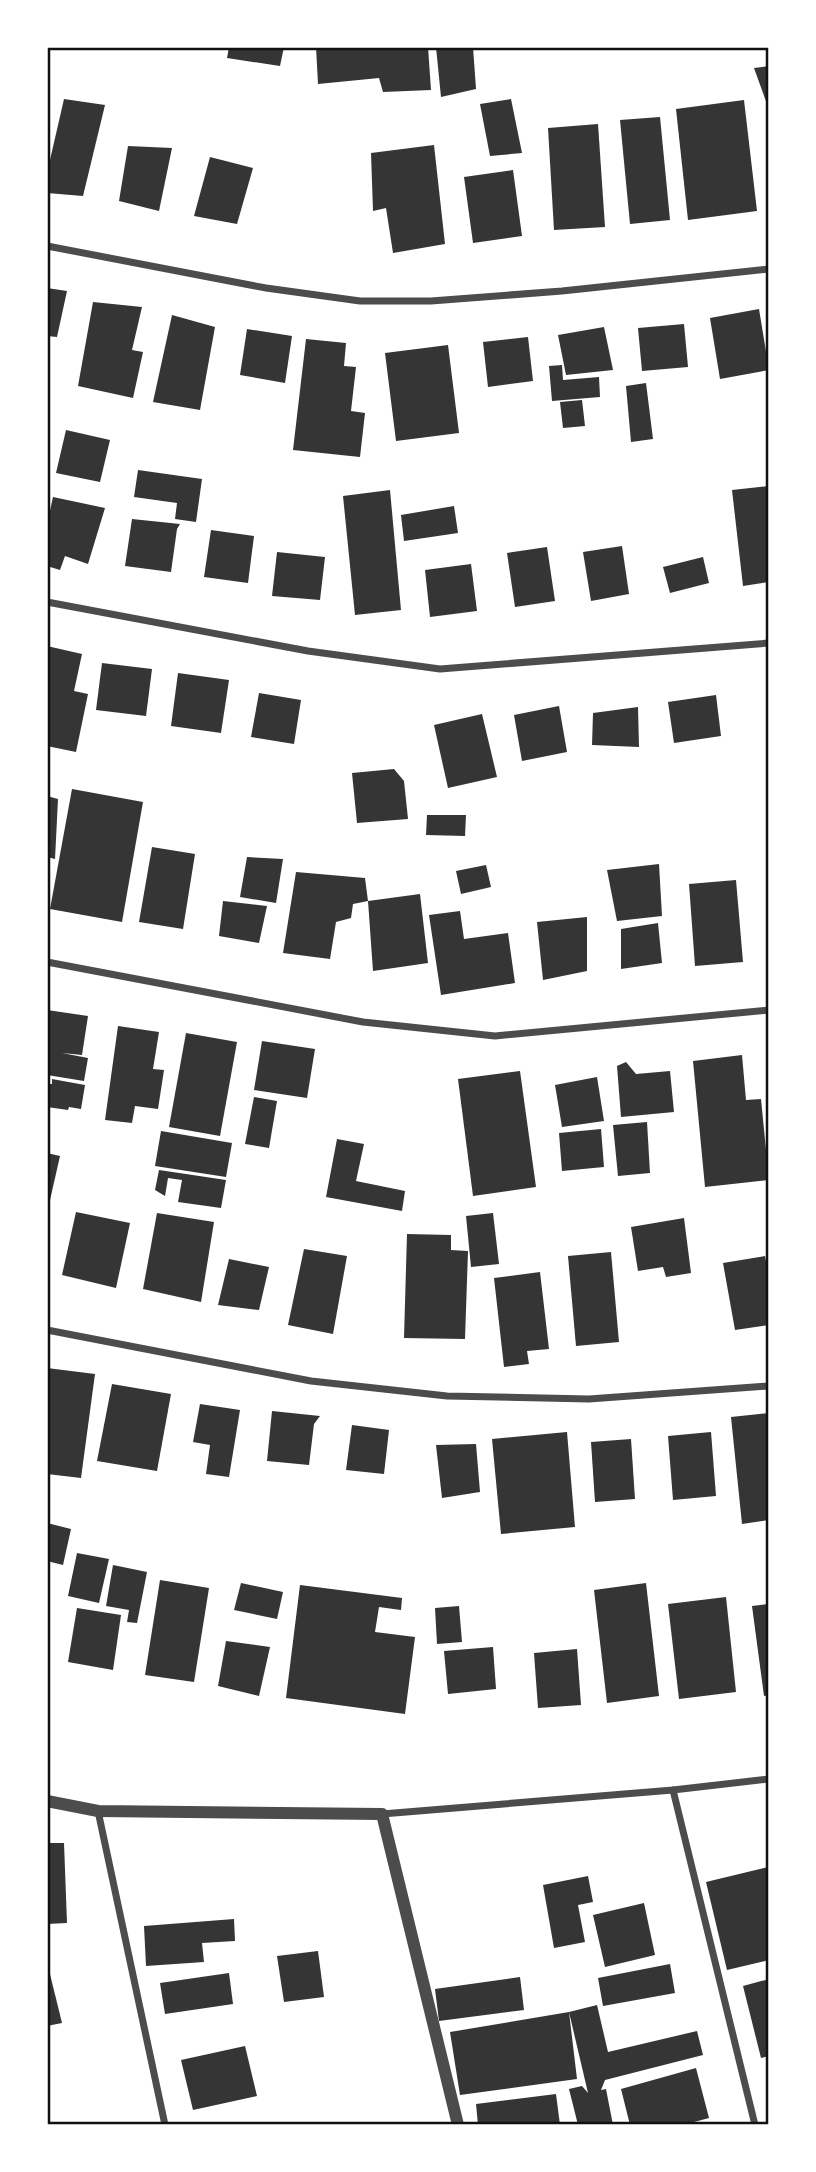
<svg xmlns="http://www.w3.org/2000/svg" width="816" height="2172" font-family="Lato,sans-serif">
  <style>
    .building { fill: #353535 }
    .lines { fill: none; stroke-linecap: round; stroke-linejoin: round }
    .minor { stroke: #4c4c4c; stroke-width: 7 }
    .tertiary { stroke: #4c4c4c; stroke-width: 12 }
    .neatline { fill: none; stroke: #111; stroke-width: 2.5 }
  </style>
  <rect width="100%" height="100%" fill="#fff"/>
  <!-- building -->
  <g class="building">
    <path d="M229 47H284L280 66 227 58Z"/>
    <path d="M316 47H428L431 90 383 92 379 78 318 84Z"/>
    <path d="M436 47H473L476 89 441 97Z"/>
    <path d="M769 66V104H767L754 68Z"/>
    <path d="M64 99 105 105 83 196 47 193V173Z"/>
    <path d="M511 99 522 153 490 156 480 104Z"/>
    <path d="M744 100 757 211 688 220 676 109Z"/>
    <path d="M660 117 670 220 630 224 620 120Z"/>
    <path d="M598 124 605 227 554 230 548 128Z"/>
    <path d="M434 145 445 244 393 253 386 208 373 211 371 153Z"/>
    <path d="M128 146 172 148 159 211 119 201Z"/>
    <path d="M210 157 253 168 237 224 194 216Z"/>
    <path d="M513 170 522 236 473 243 464 177Z"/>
    <path d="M47 288 67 291 57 337 47 336Z"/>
    <path d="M93 302 142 307 132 350 143 352 133 398 78 386Z"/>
    <path d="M759 309 769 370 720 379 710 318Z"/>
    <path d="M172 315 215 327 200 410 153 402Z"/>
    <path d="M684 324 688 367 642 371 638 328Z"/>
    <path d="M604 327 613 370 566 375 558 335Z"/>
    <path d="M247 329 292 336 285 383 240 375Z"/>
    <path d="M528 337 533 381 488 387 483 342Z"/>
    <path d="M306 339 346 343 344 366 356 367 351 411 365 413 360 457 293 450Z"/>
    <path d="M448 345 459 433 396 441 385 353Z"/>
    <path d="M562 365 563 380 599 377 600 397 552 401 549 366Z"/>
    <path d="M646 383 653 439 631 442 626 386Z"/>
    <path d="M582 400 585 426 563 428 560 402Z"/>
    <path d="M66 430 110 440 100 482 56 473Z"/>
    <path d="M138 470 202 479 196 522 175 519 177 503 134 497Z"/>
    <path d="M769 486V582L743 586 732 490Z"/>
    <path d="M390 490 401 610 355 615 343 496Z"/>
    <path d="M53 497 105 508 88 564 65 556 60 570 47 566V524Z"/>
    <path d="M454 506 458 533 404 541 401 515Z"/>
    <path d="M132 519 180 524 177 529 171 572 125 566Z"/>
    <path d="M211 530 254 536 248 583 204 577Z"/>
    <path d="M622 546 629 594 591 601 583 552Z"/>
    <path d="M547 547 555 601 515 607 507 553Z"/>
    <path d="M277 552 325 557 320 600 272 596Z"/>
    <path d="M703 557 709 583 670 593 663 567Z"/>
    <path d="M471 564 477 611 430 617 425 570Z"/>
    <path d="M47 646 82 654 74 691 88 694 76 752 47 746Z"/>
    <path d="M102 663 152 669 146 716 96 710Z"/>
    <path d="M178 673 229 680 221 733 171 726Z"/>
    <path d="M259 693 301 700 294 744 251 737Z"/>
    <path d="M716 695 721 736 674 743 668 702Z"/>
    <path d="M559 706 567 752 522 761 514 715Z"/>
    <path d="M638 707 639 747 592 745 593 713Z"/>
    <path d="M482 714 497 777 448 788 434 725Z"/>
    <path d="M394 769 404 781 408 819 357 823 352 773Z"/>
    <path d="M72 789 143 802 122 922 50 909Z"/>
    <path d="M47 796 58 799 55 859 47 857Z"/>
    <path d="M427 815H466L465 836 426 835Z"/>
    <path d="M152 847 195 854 183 929 139 922Z"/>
    <path d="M247 857 283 859 276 903 240 897Z"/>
    <path d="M659 864 662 916 617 921 607 870Z"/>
    <path d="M486 865 491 887 461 894 456 871Z"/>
    <path d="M296 872 365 878 368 901 353 904 351 918 336 922 330 959 283 953Z"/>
    <path d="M736 880 743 962 695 966 689 884Z"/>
    <path d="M420 894 428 963 373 971 368 901Z"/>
    <path d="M223 901 267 906 259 943 219 936Z"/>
    <path d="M460 911 464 939 508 933 515 983 441 995 429 915Z"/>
    <path d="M587 917V971L543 980 537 922Z"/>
    <path d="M658 923 662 963 621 969V929Z"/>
    <path d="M47 1010 88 1016 82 1055 62 1053 88 1058 84 1081 47 1075Z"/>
    <path d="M118 1026 159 1032 153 1069 164 1070 158 1109 135 1106 132 1123 105 1120Z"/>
    <path d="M186 1033 237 1042 220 1136 169 1127Z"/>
    <path d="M262 1041 315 1049 307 1098 254 1090Z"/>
    <path d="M742 1055 746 1100 761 1099 769 1180 705 1187 693 1061Z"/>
    <path d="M626 1062 636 1074 670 1071 674 1112 621 1117 617 1066Z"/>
    <path d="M520 1071 536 1187 473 1196 458 1079Z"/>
    <path d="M597 1077 604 1121 562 1127 555 1085Z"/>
    <path d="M52 1079 85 1085 81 1109 69 1107 68 1110 47 1107V1084H52Z"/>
    <path d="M254 1097 277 1101 269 1148 245 1144Z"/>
    <path d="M647 1122 650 1173 618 1176 613 1125Z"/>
    <path d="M601 1129 604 1167 562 1171 559 1133Z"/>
    <path d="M161 1131 232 1143 226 1177 155 1166Z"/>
    <path d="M337 1139 364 1144 356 1181 405 1191 402 1211 326 1197Z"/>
    <path d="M47 1153 60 1156 48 1209H47Z"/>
    <path d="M159 1170 226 1180 221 1208 178 1202 182 1180 168 1178 165 1196 155 1190Z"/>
    <path d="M76 1212 130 1223 116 1288 62 1275Z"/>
    <path d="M157 1213 214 1222 201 1302 143 1289Z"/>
    <path d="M493 1213 499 1264 471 1267 466 1216Z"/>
    <path d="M684 1218 691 1273 666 1277 663 1267 638 1271 631 1227Z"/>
    <path d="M407 1234 451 1235V1250L468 1251 465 1339 404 1338Z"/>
    <path d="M304 1249 347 1256 333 1334 288 1325Z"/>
    <path d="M611 1252 619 1342 576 1346 568 1256Z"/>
    <path d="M765 1256 769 1278V1325L735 1330 723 1263Z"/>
    <path d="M229 1259 269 1267 259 1310 218 1305Z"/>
    <path d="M540 1272 549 1349 527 1351 529 1364 504 1367 494 1278Z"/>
    <path d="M47 1368 95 1374 81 1478 47 1474Z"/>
    <path d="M112 1384 171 1394 157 1471 97 1461Z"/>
    <path d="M200 1404 240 1410 229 1477 206 1474 210 1445 193 1442Z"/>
    <path d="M272 1411 320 1416 314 1424 309 1465 267 1461Z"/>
    <path d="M769 1413V1520L742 1524 731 1417Z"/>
    <path d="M352 1425 389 1430 384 1474 346 1470Z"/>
    <path d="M567 1432 575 1527 501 1534 492 1439Z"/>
    <path d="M711 1432 716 1496 673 1500 668 1436Z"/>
    <path d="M631 1439 635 1499 595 1502 591 1442Z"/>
    <path d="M476 1444 480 1492 442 1498 436 1445Z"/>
    <path d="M47 1523 71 1529 63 1565 47 1561Z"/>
    <path d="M77 1553 109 1559 99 1603 68 1596Z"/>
    <path d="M113 1565 147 1572 137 1623 127 1622 129 1610 106 1606Z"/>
    <path d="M160 1580 209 1588 194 1682 145 1675Z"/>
    <path d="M241 1583 283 1592 277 1619 234 1610Z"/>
    <path d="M646 1583 659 1696 607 1703 594 1590Z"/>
    <path d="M300 1585 402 1598 401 1610 379 1607 375 1632 415 1637 405 1714 286 1698Z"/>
    <path d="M726 1597 736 1692 679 1699 668 1604Z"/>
    <path d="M769 1604V1695L764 1696 752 1606Z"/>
    <path d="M459 1606 462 1642 437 1644 435 1608Z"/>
    <path d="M77 1608 121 1615 113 1670 68 1662Z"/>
    <path d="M226 1641 270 1647 259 1696 218 1686Z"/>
    <path d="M493 1647 496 1689 448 1694 444 1651Z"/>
    <path d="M577 1649 581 1705 538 1708 534 1653Z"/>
    <path d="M47 1843H64L67 1923 47 1924Z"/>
    <path d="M768 1867 769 1960 727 1970 706 1882Z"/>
    <path d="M588 1876 593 1902 578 1905 585 1942 554 1948 543 1885Z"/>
    <path d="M644 1903 655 1955 605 1967 593 1915Z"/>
    <path d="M234 1919 235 1941 202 1943 204 1962 146 1966 144 1926Z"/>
    <path d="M318 1951 324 1997 284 2002 277 1956Z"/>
    <path d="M47 1962 62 2023 47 2026Z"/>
    <path d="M670 1964 675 1993 603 2006 598 1978Z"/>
    <path d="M229 1973 233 2004 165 2014 160 1983Z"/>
    <path d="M520 1977 524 2010 439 2021 435 1989Z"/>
    <path d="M769 1979V2056L761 2058 743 1986Z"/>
    <path d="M597 2005 608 2052 697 2031 703 2055 605 2080 601 2090 606 2089 613 2125H578L569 2089 582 2086 588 2093 569 2012 577 2079 460 2095 450 2032 569 2012Z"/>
    <path d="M245 2046 257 2096 193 2110 181 2060Z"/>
    <path d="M696 2068 709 2118 683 2125H630L621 2089Z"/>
    <path d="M556 2094 560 2125H478L476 2104Z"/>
  </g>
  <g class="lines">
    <!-- minor -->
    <g class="minor">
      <path d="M47 246 266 288 360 301H431L562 291 769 269"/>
      <path d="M47 602 308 651 440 669 769 643"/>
      <path d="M47 962 363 1022 495 1036 769 1010"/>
      <path d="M47 1330 311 1381 447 1396 589 1399 769 1386"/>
      <path d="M673 1790 755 2125"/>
      <path d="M98 1811 165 2125"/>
      <path d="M382 1814 673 1790 769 1779"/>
    </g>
    <!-- tertiary -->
    <path class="tertiary" d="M47 1801 98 1811 382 1814 458 2125"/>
  </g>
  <!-- border -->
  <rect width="816" height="2172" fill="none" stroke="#ffffff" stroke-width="98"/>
  <rect x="49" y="49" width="718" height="2074" class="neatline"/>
</svg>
